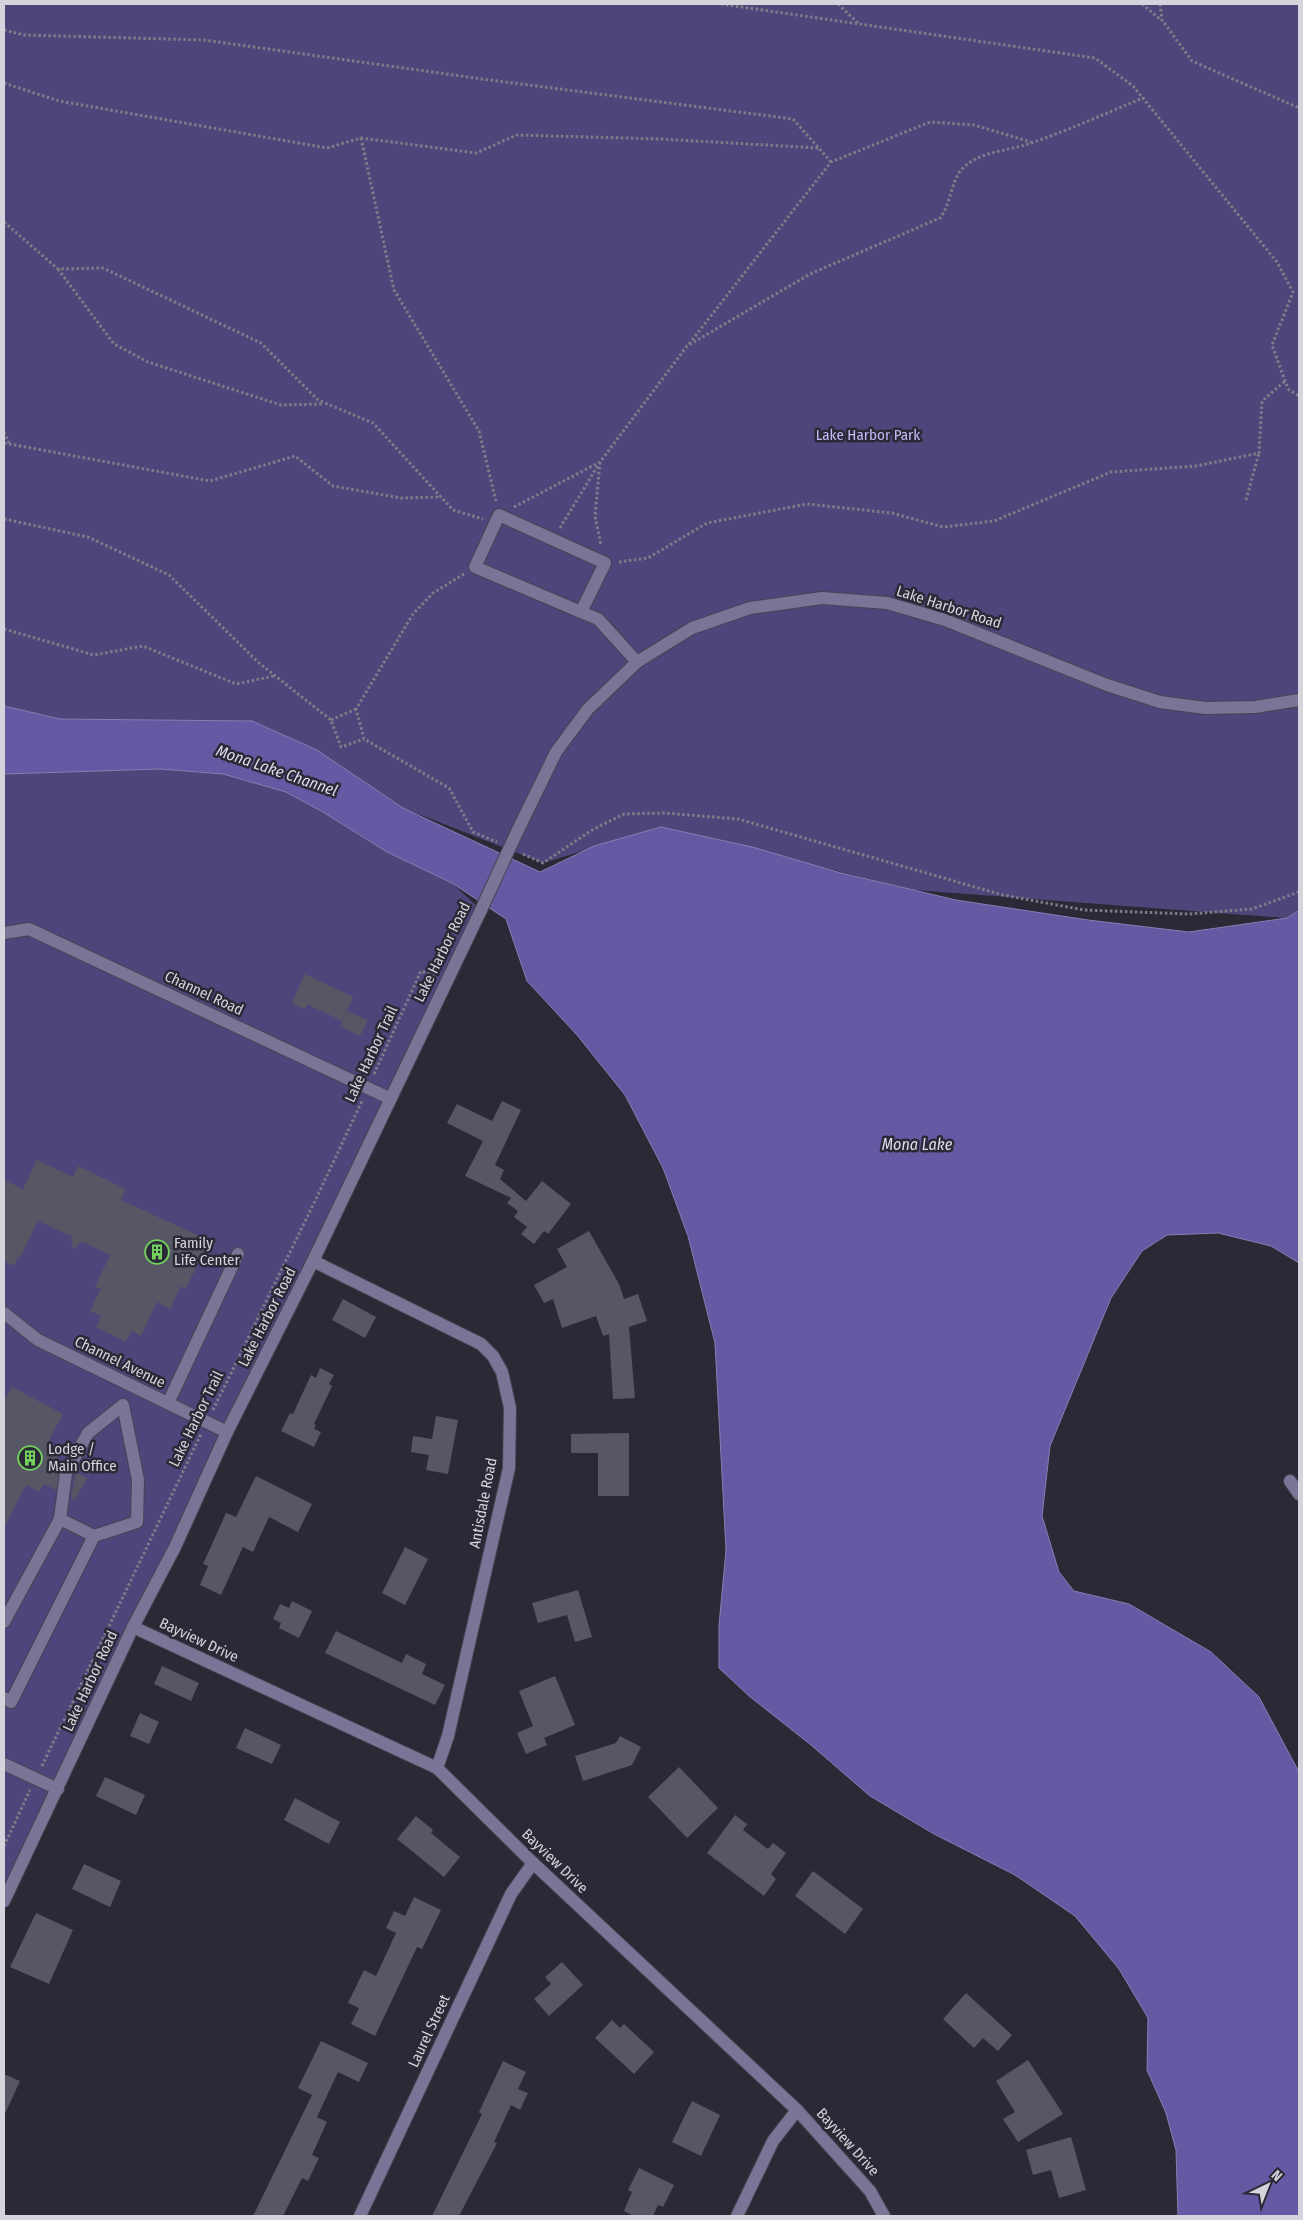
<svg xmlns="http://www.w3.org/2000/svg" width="1303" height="2220" font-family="'Fira Sans Condensed',sans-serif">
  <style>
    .green { fill: #4e467b }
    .water { fill: #6659a3; stroke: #877eb4 }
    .building { fill: #575664 }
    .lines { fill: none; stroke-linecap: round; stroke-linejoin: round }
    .minor-casing { stroke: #454451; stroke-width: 14 }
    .path { stroke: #7d7c87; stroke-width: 3; stroke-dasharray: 2.5 2.5; stroke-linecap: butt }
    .minor { stroke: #797597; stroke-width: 12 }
    .minor-bridge-casing { stroke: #454451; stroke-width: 14; stroke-linecap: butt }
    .minor-bridge { stroke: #797597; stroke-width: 12 }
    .labels { text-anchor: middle; stroke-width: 5; stroke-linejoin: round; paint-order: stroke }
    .park-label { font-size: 15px; fill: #c1baf7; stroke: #2a2936 }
    .street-label { font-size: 15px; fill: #d5d4dc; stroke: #2a2936 }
    .poi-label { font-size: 15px; fill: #d5d4dc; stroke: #2a2936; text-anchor: start }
    .water-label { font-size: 16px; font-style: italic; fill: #dcdbf0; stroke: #2a2936 }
  </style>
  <rect width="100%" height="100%" fill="#2a2936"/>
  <!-- green -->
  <g class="green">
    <path d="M4 4H1299V909L1287 918 913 890 661 827 543 863 403 808 317 750 252 721 60 719 4 706Z"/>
    <path d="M160 769 223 774 286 792 323 812 387 852 452 883 481 910 4 1901V774Z"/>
  </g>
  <!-- water -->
  <path class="water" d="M4 706 60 719 252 721 317 750 403 808 540 872 594 846 661 827 752 847 841 873 956 900 1088 920 1189 932 1287 918 1299 910V1263L1271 1246 1218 1233 1167 1235 1142 1251 1111 1298 1050 1446 1042 1516 1059 1572 1074 1591 1129 1604 1211 1652 1259 1697 1299 1772V2216H1178L1176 2150 1166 2113 1147 2070 1148 2018 1119 1969 1075 1916 1015 1875 934 1834 870 1796 811 1745 749 1696 719 1668V1625L726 1550 715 1343 688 1236 663 1168 625 1095 577 1035 527 981 506 919 452 883 387 852 323 812 286 792 223 774 160 769 4 774Z"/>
  <!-- building -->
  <g class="building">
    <path d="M305 974 353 997 342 1021 307 1004 305 1010 292 1003Z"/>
    <path d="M347 1011 368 1020 360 1036 340 1026Z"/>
    <path d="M502 1101 521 1110 495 1165 504 1170 500 1179 526 1201 542 1181 571 1204 548 1234 544 1231 534 1244 521 1234 527 1227 514 1217 518 1211 507 1203 511 1198 465 1176 483 1141 447 1123 457 1104 492 1121Z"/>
    <path d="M37 1160 73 1177 78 1166 126 1189 121 1200 204 1238 201 1245 205 1248 186 1289 181 1286 170 1309 157 1302 141 1336 131 1331 126 1342 96 1327 101 1316 90 1311 101 1289 95 1287 110 1255 82 1242 73 1250 71 1236 38 1221 20 1258 18 1257 14 1266 4 1261V1180L23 1189Z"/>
    <path d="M589 1231 619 1284 624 1299 638 1294 647 1321 629 1327 635 1398 613 1399 609 1334 603 1336 596 1316 562 1328 553 1299 544 1303 534 1285 567 1267 557 1249Z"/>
    <path d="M343 1299 376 1317 365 1338 332 1320Z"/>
    <path d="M320 1368 334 1375 329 1384 332 1386 314 1424 316 1425 314 1429 321 1432 314 1447 281 1431 290 1413 293 1414 311 1375 316 1378Z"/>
    <path d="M12 1387 63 1414 45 1448 59 1455 55 1462 61 1465 56 1490 44 1484 39 1492 26 1485 4 1528V1402Z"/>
    <path d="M436 1416 458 1420 448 1474 426 1470 429 1455 411 1452 413 1436 432 1439Z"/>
    <path d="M629 1433V1496H598V1453H571V1434Z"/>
    <path d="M76 1472 87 1478 75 1500 71 1498Z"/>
    <path d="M256 1476 312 1504 298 1532 269 1517 253 1552 243 1547 221 1595 200 1585 208 1566 203 1564 226 1513 236 1517Z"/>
    <path d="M405 1547 428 1559 405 1605 382 1593Z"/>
    <path d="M578 1590 592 1637 575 1642 567 1615 538 1623 532 1603Z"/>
    <path d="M292 1601 312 1611 299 1638 279 1628 281 1623 273 1619 280 1604 289 1608Z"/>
    <path d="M336 1631 402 1663 406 1654 426 1664 422 1674 445 1685 435 1705 325 1653Z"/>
    <path d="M162 1666 199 1683 191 1701 154 1684Z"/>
    <path d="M555 1676 575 1725 544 1738 547 1745 526 1754 517 1733 533 1726 519 1691Z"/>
    <path d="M140 1713 159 1722 149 1744 130 1736Z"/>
    <path d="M245 1728 281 1745 272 1764 236 1748Z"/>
    <path d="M620 1736 641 1747 632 1765 583 1781 575 1756 616 1743Z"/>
    <path d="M679 1767 718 1808 687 1838 648 1797Z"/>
    <path d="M105 1777 145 1795 136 1815 96 1796Z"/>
    <path d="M295 1798 340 1822 329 1844 284 1820Z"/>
    <path d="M735 1815 747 1824 743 1830 768 1849 773 1843 786 1853 771 1874 776 1879 764 1896 707 1853Z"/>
    <path d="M416 1816 433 1830 431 1833 460 1857 444 1877 397 1839Z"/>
    <path d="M84 1864 121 1881 110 1907 72 1889Z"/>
    <path d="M813 1871 863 1909 845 1934 795 1896Z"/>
    <path d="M414 1897 441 1910 422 1949 417 1947 375 2036 351 2024 359 2008 348 2003 364 1970 376 1976 396 1933 386 1928 394 1911 405 1916Z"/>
    <path d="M36 1913 73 1930 49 1984 10 1967Z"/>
    <path d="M562 1962 583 1985 549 2016 534 1999 551 1984 545 1977Z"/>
    <path d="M966 1993 1012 2035 998 2051 983 2038 974 2048 943 2019Z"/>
    <path d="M612 2020 620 2028 624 2024 654 2052 634 2074 595 2038Z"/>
    <path d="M321 2041 368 2063 359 2082 338 2072 317 2117 327 2122 312 2155 319 2158 308 2181 302 2178 283 2216H253L312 2095 298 2088Z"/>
    <path d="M1028 2060 1063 2114 1018 2142 1003 2119 1015 2112 996 2081Z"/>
    <path d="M503 2061 526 2072 518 2089 528 2093 520 2110 511 2105 494 2142 497 2143 459 2216H432L482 2114 479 2112Z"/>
    <path d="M4 2074 20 2081 4 2116Z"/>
    <path d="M692 2101 720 2115 701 2156 672 2142Z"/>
    <path d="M1071 2137 1086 2190 1059 2198 1051 2170 1033 2175 1026 2150Z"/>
    <path d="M639 2168 674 2185 663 2207 658 2205 653 2216H634L624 2211 632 2192 628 2190Z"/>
  </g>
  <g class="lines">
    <!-- minor casing -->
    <g class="minor-casing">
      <g id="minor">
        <path d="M581 612 605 563 499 515 475 567 581 612 598 619 637 662"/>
        <path d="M517 832 556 752 588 709 637 662 692 628 750 608 822 598 887 603 945 620 1107 685 1160 702 1205 708 1255 707 1299 700"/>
        <path d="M4 933 29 929 389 1098"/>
        <path d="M313 1261 481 1344 493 1356 502 1372 510 1408 509 1468 448 1736 437 1768"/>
        <path d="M4 1313 38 1340 227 1432"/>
        <path d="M168 1403 238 1254"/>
        <path d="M1290 1481 1299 1494"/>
        <path d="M4 1622 60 1519"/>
        <path d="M133 1627 437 1768 533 1863 797 2110 870 2191 884 2216"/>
        <path d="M4 1698 11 1702 94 1536 137 1522 138 1480 123 1405 88 1433 66 1473 60 1519 94 1536"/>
        <path d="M4 1764 58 1789"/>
        <path d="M4 1901 133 1627 175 1547 227 1432 313 1261 481 910"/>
        <path d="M360 2216 511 1894 533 1863"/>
        <path d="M737 2216 773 2141 797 2110"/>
      </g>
    </g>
    <!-- path -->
    <g class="path">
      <path d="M721 4 1095 58 1133 86 1277 262 1293 292 1272 345 1288 389 1299 396"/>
      <path d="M838 4 858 23"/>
      <path d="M1142 4 1161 20"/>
      <path d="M1160 4 1162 20 1192 61 1299 108"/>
      <path d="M4 30 24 35 204 40 482 79 793 119 831 162"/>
      <path d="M4 83 59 101 327 148 361 138 476 153 517 135 660 139 819 148"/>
      <path d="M361 138 394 290 479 431 496 501"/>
      <path d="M4 222 58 269 103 268 261 343 318 400 373 423 453 510 483 519"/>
      <path d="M58 269 114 344 148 362 281 405 324 404"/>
      <path d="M689 344 831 162 930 122 974 125 1031 142"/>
      <path d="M4 432 9 443"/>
      <path d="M4 443 210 481 295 456 333 486 401 498 441 497"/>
      <path d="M600 462 595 516 601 545"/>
      <path d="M1246 500 1259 453"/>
      <path d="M514 507 600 462"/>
      <path d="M4 519 88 537 169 575 259 663 331 720 341 747 364 739"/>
      <path d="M560 528 600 462 687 346 810 274 940 218C952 203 950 180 964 167 980 152 1005 151 1025 145 1065 132 1104 114 1143 98"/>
      <path d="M619 562 648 558 707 523 807 504 892 513 943 527 994 521 1111 472 1196 466 1259 453 1262 401 1285 381"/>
      <path d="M464 574 433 593 413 614 356 709 364 739 449 788 473 832 497 842"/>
      <path d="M4 629 94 655 143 646 236 684 274 676"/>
      <path d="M331 720 356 709"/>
      <path d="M523 854 543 863 592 830 624 814 665 813 738 819 1003 895 1084 910 1189 914 1252 909 1299 892"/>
      <path d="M374 1074 421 971 435 976"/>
      <path d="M213 1410 315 1201 362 1101"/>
      <path d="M42 1766 201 1434"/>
      <path d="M4 1846 30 1790"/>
    </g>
    <!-- minor -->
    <use href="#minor" class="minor"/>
    <!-- minor-bridge casing -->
    <g class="minor-bridge-casing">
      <path id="minor-bridge" d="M481 910 517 832"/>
    </g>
    <!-- minor-bridge -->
    <use href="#minor-bridge" class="minor-bridge"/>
  </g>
  <!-- icons -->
  <defs>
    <g id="building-ring" transform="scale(1.25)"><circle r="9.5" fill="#2a2936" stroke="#73d25d" stroke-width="1.5"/><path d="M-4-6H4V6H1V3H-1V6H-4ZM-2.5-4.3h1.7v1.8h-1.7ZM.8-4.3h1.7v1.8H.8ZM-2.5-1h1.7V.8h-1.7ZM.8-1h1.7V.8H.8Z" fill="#73d25d"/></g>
  </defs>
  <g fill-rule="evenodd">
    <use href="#building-ring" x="157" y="1252"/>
    <use href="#building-ring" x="30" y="1458"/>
  </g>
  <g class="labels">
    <!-- park labels -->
    <g class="park-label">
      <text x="868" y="440">Lake Harbor Park</text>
    </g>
    <!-- street labels -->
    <g class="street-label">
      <text transform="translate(949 607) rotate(18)" y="5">Lake Harbor Road</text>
      <text transform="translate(442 952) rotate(-64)" y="5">Lake Harbor Road</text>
      <text transform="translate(204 993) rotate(25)" y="5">Channel Road</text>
      <text transform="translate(371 1054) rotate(-65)" y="5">Lake Harbor Trail</text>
      <text transform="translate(267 1317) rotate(-63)" y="5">Lake Harbor Road</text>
      <text transform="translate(120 1362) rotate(26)" y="5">Channel Avenue</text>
      <text transform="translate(196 1419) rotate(-64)" y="5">Lake Harbor Trail</text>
      <text transform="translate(483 1503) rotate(-79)" y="5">Antisdale Road</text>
      <text transform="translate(199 1640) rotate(25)" y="5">Bayview Drive</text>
      <text transform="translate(90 1681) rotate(-65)" y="5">Lake Harbor Road</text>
      <text transform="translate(555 1861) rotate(44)" y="5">Bayview Drive</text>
      <text transform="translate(429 2031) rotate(-65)" y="5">Laurel Street</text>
      <text transform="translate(848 2142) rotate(48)" y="5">Bayview Drive</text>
    </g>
    <!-- poi labels -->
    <g class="poi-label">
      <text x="174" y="1248">Family<tspan x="174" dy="17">Life Center</tspan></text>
      <text x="48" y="1454">Lodge /<tspan x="48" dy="17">Main Office</tspan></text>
    </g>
    <!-- water labels -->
    <g class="water-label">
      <text transform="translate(277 770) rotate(19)" y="6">Mona Lake Channel</text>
      <text x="917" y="1150">Mona Lake</text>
    </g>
  </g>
  <!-- border -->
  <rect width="1303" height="2220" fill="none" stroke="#d5d4dc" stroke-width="10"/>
  <!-- north arrow -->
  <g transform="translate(1268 2185) rotate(43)" stroke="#2a2936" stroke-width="4" paint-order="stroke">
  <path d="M0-4L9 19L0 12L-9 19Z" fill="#d5d4dc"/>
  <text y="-8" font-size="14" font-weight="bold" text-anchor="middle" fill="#d5d4dc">N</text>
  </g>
</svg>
